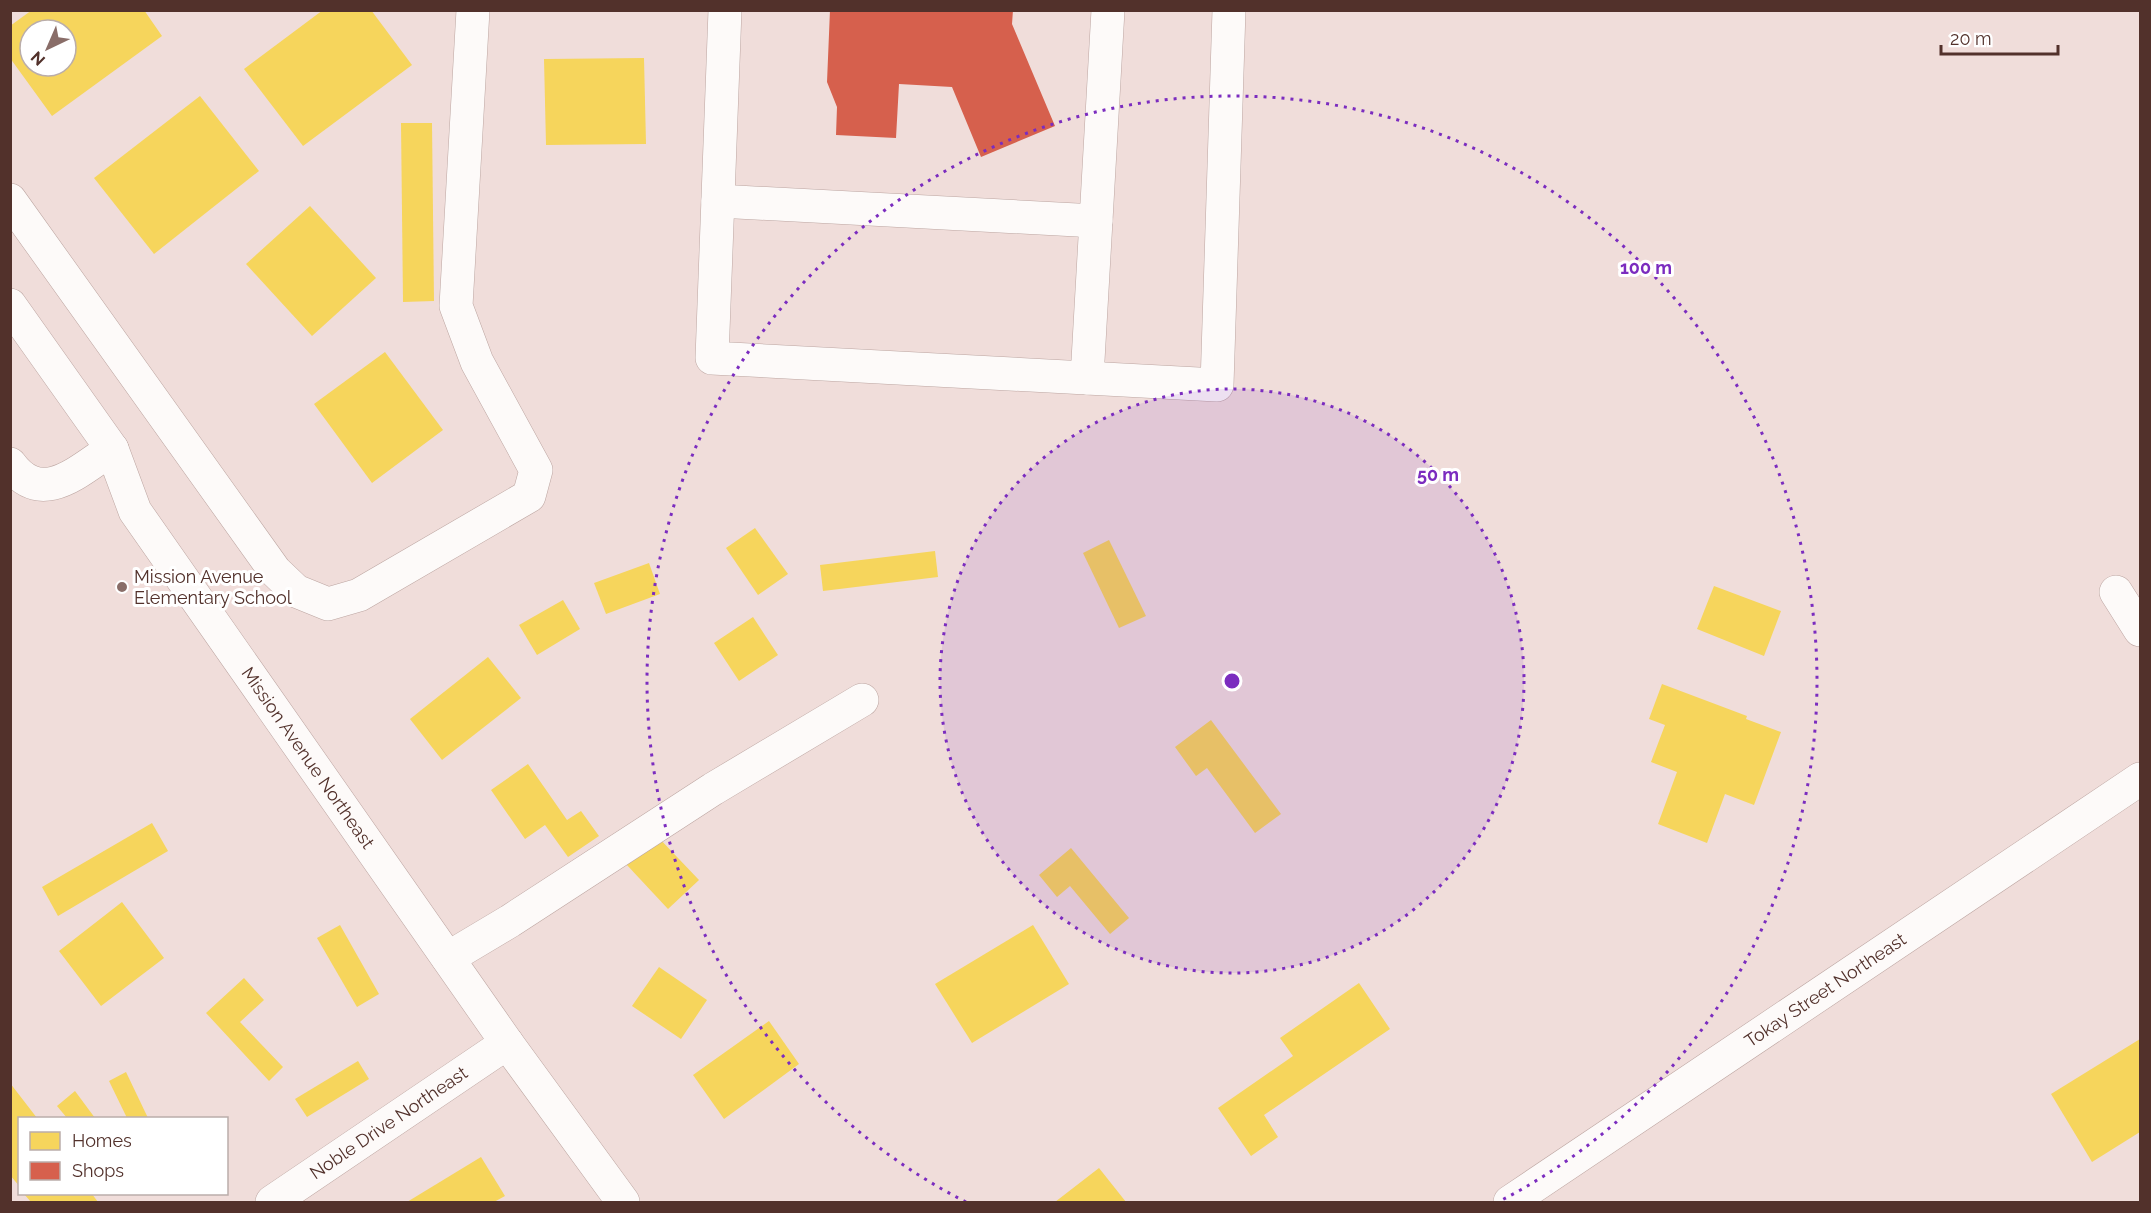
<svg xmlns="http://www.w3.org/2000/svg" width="2151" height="1213" font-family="Raleway,sans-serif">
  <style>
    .homes { fill: #f6d55c; fill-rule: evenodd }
    .shops { fill: #d6604d }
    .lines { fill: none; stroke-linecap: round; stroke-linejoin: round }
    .minor-casing { stroke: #bca5a1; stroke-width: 34 }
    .minor { stroke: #fdfaf9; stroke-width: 33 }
    .ring { fill: none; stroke: #7b2cbf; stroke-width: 3; stroke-dasharray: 3 6 }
    .poi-dot { fill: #896d68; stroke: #fff; stroke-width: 2 }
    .labels { text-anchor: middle; stroke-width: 6; stroke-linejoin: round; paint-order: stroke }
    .poi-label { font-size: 18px; fill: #52312b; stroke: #fff; text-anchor: start }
    .street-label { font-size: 18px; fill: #52312b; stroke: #fff }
    .centre { fill: #7b2cbf; stroke: #fff; stroke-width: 3 }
    .ring-label { font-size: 18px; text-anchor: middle; font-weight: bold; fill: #7b2cbf; stroke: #fff; stroke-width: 6; stroke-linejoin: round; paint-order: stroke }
  </style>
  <rect width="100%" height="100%" fill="#f0ddda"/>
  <!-- homes -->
  <g class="homes">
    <path d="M32 10H144L162 36 52 116 10 58V26ZM30 30H66V66H30Z"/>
    <path d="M323 10H371L412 65 303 146 244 69Z"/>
    <path d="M644 58 646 144 546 145 544 59Z"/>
    <path d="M200 96 259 171 154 254 94 178Z"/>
    <path d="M401 123H432L434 301 403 302Z"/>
    <path d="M310 206 376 278 312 336 246 264Z"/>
    <path d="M385 352 443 430 372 483 314 404Z"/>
    <path d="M755 528 788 574 758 595 726 548Z"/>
    <path d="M1109 540 1146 616 1119 628 1083 553Z"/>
    <path d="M935 551 938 577 823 591 820 565Z"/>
    <path d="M649 563 660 594 606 614 594 583Z"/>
    <path d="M1714 586 1781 611 1764 656 1697 629Z"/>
    <path d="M563 600 580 629 537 655 519 625Z"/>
    <path d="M753 617 778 655 739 681 714 643Z"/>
    <path d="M488 657 521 698 442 760 410 719Z"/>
    <path d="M1662 684 1747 716 1746 719 1781 732 1754 805 1725 794 1707 843 1658 824 1677 772 1651 762 1665 725 1649 719Z"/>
    <path d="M1211 720 1281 814 1255 833 1207 768 1196 776 1175 747Z"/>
    <path d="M528 764 567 820 581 811 599 836 568 857 545 825 525 839 491 790Z"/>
    <path d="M152 823 168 851 58 916 42 887Z"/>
    <path d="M657 836 699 880 668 909 626 864Z"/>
    <path d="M1071 848 1129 918 1110 934 1070 886 1057 897 1039 875Z"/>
    <path d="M122 902 164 958 101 1006 59 951Z"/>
    <path d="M340 925 379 994 357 1007 317 938Z"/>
    <path d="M1033 925 1069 984 972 1043 935 984Z"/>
    <path d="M659 967 707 1000 681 1039 632 1006Z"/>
    <path d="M244 978 264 1000 240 1022 283 1067 269 1081 206 1013Z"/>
    <path d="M1359 983 1390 1029 1264 1115 1278 1137 1251 1156 1218 1108 1293 1056 1280 1038Z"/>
    <path d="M769 1021 799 1064 724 1119 693 1075Z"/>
    <path d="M2140 1039V1132L2092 1162 2051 1094Z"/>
    <path d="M358 1061 369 1079 307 1117 295 1099Z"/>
    <path d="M126 1072 148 1118H127L109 1081Z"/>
    <path d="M10 1083 37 1118H20V1187L10 1175Z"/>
    <path d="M75 1091 95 1118H67L57 1106Z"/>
    <path d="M481 1157 505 1196 494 1202H407Z"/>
    <path d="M1099 1168 1126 1202H1055Z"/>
    <path d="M24 1194H92L98 1202H31Z"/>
  </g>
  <!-- shops -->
  <path class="shops" d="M830 10H1013L1012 24 1055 126 981 157 952 87 899 84 896 138 836 135 837 107 827 82Z"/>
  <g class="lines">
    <!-- minor casing -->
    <g class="minor-casing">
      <g id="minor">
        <path d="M725 10 712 358 1217 385 1229 10"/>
        <path d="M10 200 275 571 296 591 328 604 359 595 529 496 536 470 477 362 456 306 473 10"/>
        <path d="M718 201 1096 221"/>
        <path id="s1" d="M10 305 112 449 135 511 507 1043 623 1202"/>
        <path d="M1087 378 1108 10"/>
        <path d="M10 464C42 508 79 470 112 449"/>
        <path d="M2116 592 2140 630"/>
        <path d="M448 958 510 921 713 789 862 700"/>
        <path id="s2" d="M272 1202 507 1043"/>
        <path id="s3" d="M1510 1202 2140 779"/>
      </g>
    </g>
    <!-- minor -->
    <use href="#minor" class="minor"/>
  </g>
  <!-- distance rings -->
  <circle cx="1232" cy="681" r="292" fill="#7b2cbf" fill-opacity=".12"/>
  <g class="ring">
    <circle cx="1232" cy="681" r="292"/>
    <path d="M966 1202A585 585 0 1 1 1498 1202"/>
  </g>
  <!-- markers -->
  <circle class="poi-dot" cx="122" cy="587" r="6"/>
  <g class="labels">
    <!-- poi labels -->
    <g class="poi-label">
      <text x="134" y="583">Mission Avenue<tspan x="134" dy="21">Elementary School</tspan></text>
    </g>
    <!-- street labels -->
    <g class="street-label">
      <text dy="6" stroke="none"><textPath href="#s1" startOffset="544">Mission Avenue Northeast</textPath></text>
      <text dy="6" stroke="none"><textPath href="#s3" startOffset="380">Tokay Street Northeast</textPath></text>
      <text dy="6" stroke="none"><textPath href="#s2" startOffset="141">Noble Drive Northeast</textPath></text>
    </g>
  </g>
  <circle cx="1232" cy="681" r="9" class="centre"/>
  <g class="ring-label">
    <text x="1646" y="274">100 m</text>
    <text x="1438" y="481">50 m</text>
  </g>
  <!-- border -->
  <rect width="2151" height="1213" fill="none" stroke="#52312b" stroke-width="24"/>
  <!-- legend -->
  <rect x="18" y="1117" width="210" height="78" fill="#ffffff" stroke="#baadaa" stroke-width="1.5"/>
  <rect x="30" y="1132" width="30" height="18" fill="#f6d55c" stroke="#baadaa" stroke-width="1.5"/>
  <text x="72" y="1147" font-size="18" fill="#52312b">Homes</text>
  <rect x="30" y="1162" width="30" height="18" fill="#d6604d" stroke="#baadaa" stroke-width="1.5"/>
  <text x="72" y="1177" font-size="18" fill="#52312b">Shops</text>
  <!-- north arrow -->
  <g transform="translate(48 48) rotate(224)"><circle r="28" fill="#ffffff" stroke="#baadaa" stroke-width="1.5"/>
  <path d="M0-4.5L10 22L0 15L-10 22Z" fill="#896d68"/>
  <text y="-9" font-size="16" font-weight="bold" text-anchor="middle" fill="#52312b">N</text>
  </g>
  <!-- scale -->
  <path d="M1941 45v9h117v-9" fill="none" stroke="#52312b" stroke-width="3"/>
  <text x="1950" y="45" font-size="18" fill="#52312b" stroke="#ffffff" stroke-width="4.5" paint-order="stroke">20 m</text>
</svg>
